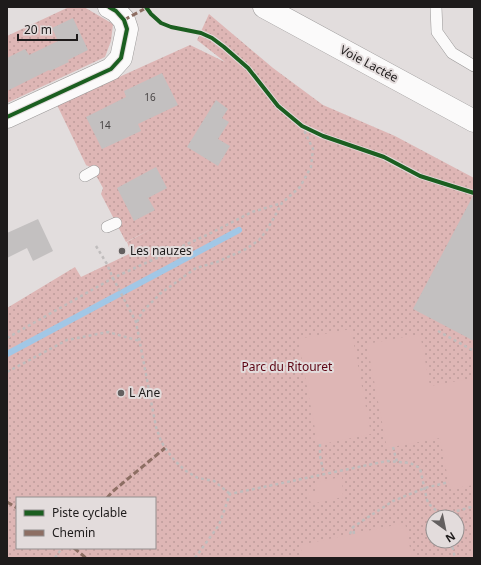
<svg xmlns="http://www.w3.org/2000/svg" width="481" height="565" font-family="'Noto Sans',sans-serif">
  <style>
    .green { fill: url(#green-dots); fill-rule: evenodd }
    .pitch { fill: #deb6b5 }
    .lines { fill: none; stroke-linecap: round; stroke-linejoin: round }
    .stream { stroke: #a1c7e6; stroke-width: 6 }
    .building { fill: #c3c0c0 }
    .service-casing { stroke: #9a9898; stroke-width: 12 }
    .minor-casing { stroke: #9a9898; stroke-width: 23 }
    .trunk-casing { stroke: #9a9898; stroke-width: 23 }
    .path { stroke: #c0bdbd; stroke-width: 2.5; stroke-dasharray: 3 3; stroke-linecap: butt }
    .service { stroke: #fbfafa; stroke-width: 11 }
    .minor { stroke: #fbfafa; stroke-width: 22 }
    .trunk { stroke: #fbfafa; stroke-width: 22 }
    .quiet { stroke: #8d6e63; stroke-width: 3; stroke-dasharray: 6 3; stroke-linecap: butt }
    .cycleway-casing { stroke: #e3dcdc; stroke-width: 6 }
    .cycleway { stroke: #1b5e20; stroke-width: 4 }
    .poi-dot { fill: #635f5f; stroke: #e3dcdc; stroke-width: 1.5 }
    .labels { text-anchor: middle; stroke-width: 4; stroke-linejoin: round; paint-order: stroke }
    .number-label { font-size: 10px; fill: #474444 }
    .street-label { font-size: 12px; fill: #1e1b1b; stroke: #e3dcdc }
    .poi-label { font-size: 12px; fill: #1e1b1b; stroke: #e3dcdc; text-anchor: start }
    .park-label { font-size: 12px; fill: #5c0413; stroke: #e3dcdc }
  </style>
  <defs>
    <pattern id="green-dots" width="8" height="8" patternUnits="userSpaceOnUse"><rect width="8" height="8" fill="#deb6b5"/><path d="M2 2h.1M6 6h.1" fill="none" stroke="#be9c9b" stroke-width="1.8" stroke-linecap="round"/></pattern>
  </defs>
  <rect width="100%" height="100%" fill="#e2dddd"/>
  <!-- green -->
  <g class="green">
    <path d="M69 7H84L113 24 111 41 105 57 7 103V36Z"/>
    <path d="M209 14 273 68 323 105 395 136 474 178V558H7V308L75 267 81 277 131 253 127 242 157 226 126 242 101 194 103 188 92 168 86 165 57 105 190 45 225 62 197 40ZM17 498H155V548H17ZM433 517H457V541H433Z"/>
  </g>
  <!-- pitch -->
  <g class="pitch">
    <path d="M351 329 371 434 318 445 298 339Z"/>
    <path d="M420 334 430 386 474 378V485L450 489 440 438 387 448 367 344Z"/>
    <path d="M342 477 343 497 311 504 308 493 317 491 316 482Z"/>
    <path d="M405 523 412 558H303L300 545Z"/>
  </g>
  <g class="lines">
    <!-- stream -->
    <path class="stream" d="M7 354 239 230"/>
  </g>
  <!-- building -->
  <g class="building">
    <path d="M73 18 88 50 68 60 69 62 50 71 49 70 7 91V58L25 49 29 55 58 41 52 28Z"/>
    <path d="M162 73 178 105 138 124 141 131 102 149 86 117 126 97 124 91Z"/>
    <path d="M216 100 228 109 222 118 229 122 218 139 230 146 218 166 187 147Z"/>
    <path d="M156 167 167 188 148 198 155 210 134 221 117 188Z"/>
    <path d="M474 194V341L413 309Z"/>
    <path d="M38 219 53 251 33 261 27 248 7 258V233Z"/>
  </g>
  <g class="lines">
    <!-- service casing -->
    <g class="service-casing">
      <g id="service">
        <path d="M436 7 437 32 452 53 474 66"/>
        <path d="M85 176 94 171"/>
        <path d="M107 227 116 223"/>
      </g>
    </g>
    <!-- minor casing -->
    <g class="minor-casing">
      <path id="minor" d="M7 117 111 69 121 58 127 29 124 20 116 11 109 7"/>
    </g>
    <!-- trunk casing -->
    <g class="trunk-casing">
      <path id="trunk" d="M264 7 474 121"/>
    </g>
    <!-- path -->
    <g class="path">
      <path d="M96 246 107 264 113 278 136 322 156 427 161 441 165 448 175 461 186 471 198 478 214 481 230 494"/>
      <path d="M137 322 142 312 161 293 196 268 217 262 246 249 259 240 267 230 282 203 300 187 311 167 313 149 302 126"/>
      <path d="M438 331 474 351"/>
      <path d="M7 338 113 278 209 234 252 212 282 203"/>
      <path d="M7 372 67 340 108 332 140 341"/>
      <path d="M320 444V456L324 474"/>
      <path d="M393 447 397 462"/>
      <path d="M350 534 353 527"/>
      <path d="M354 534 353 527 393 501 425 488 449 482"/>
      <path d="M451 541 455 558"/>
      <path d="M55 558 62 548"/>
      <path d="M195 558 219 525 230 494 387 461 410 463 420 468 427 500C437 520 457 511 474 506"/>
    </g>
    <!-- service -->
    <use href="#service" class="service"/>
    <!-- minor -->
    <use href="#minor" class="minor"/>
    <!-- trunk -->
    <use href="#trunk" class="trunk"/>
    <!-- quiet -->
    <g class="quiet">
      <path d="M124 20 146 8"/>
      <path d="M107 498 112 492 165 448"/>
      <path d="M7 502 17 508"/>
      <path d="M74 548 86 558"/>
    </g>
    <!-- cycleway casing -->
    <g class="cycleway-casing">
      <g id="cycleway">
        <path d="M146 7 151 14 161 23 171 27 201 33 212 38 224 47 248 68 278 106 302 126 323 136 384 157 420 176 474 193"/>
        <path d="M7 117 111 69 121 58 127 29 124 20 116 11 109 7"/>
      </g>
    </g>
    <!-- cycleway -->
    <use href="#cycleway" class="cycleway"/>
  </g>
  <!-- markers -->
  <g class="poi-dot">
    <circle cx="122" cy="251" r="4"/>
    <circle cx="121" cy="393" r="4"/>
  </g>
  <g class="labels">
    <!-- number labels -->
    <g class="number-label">
      <text x="150" y="101">16</text>
      <text x="105" y="129">14</text>
    </g>
    <!-- street labels -->
    <g class="street-label">
      <text transform="translate(369 64) rotate(28)" y="4">Voie Lactée</text>
    </g>
    <!-- poi labels -->
    <g class="poi-label">
      <text x="130" y="255">Les nauzes</text>
      <text x="129" y="397">L Ane</text>
    </g>
    <!-- park labels -->
    <g class="park-label">
      <text x="287" y="371">Parc du Ritouret</text>
    </g>
  </g>
  <!-- border -->
  <rect width="481" height="565" fill="none" stroke="#1e1b1b" stroke-width="16"/>
  <!-- legend -->
  <rect x="16" y="497" width="140" height="52" fill="#e3dcdc" stroke="#948f8f"/>
  <rect x="24" y="510" width="20" height="6" fill="#1b5e20" stroke="#948f8f"/>
  <text x="52" y="517" font-size="12" fill="#1e1b1b">Piste cyclable</text>
  <rect x="24" y="530" width="20" height="6" fill="#8d6e63" stroke="#948f8f"/>
  <text x="52" y="537" font-size="12" fill="#1e1b1b">Chemin</text>
  <!-- north arrow -->
  <g transform="translate(445 529) rotate(147)"><circle r="19" fill="#e3dcdc" stroke="#948f8f"/>
  <path d="M0-3L7 15L0 10L-7 15Z" fill="#635f5f"/>
  <text y="-6" font-size="11" font-weight="bold" text-anchor="middle" fill="#1e1b1b">N</text>
  </g>
  <!-- scale -->
  <path d="M18 34v6h59v-6" fill="none" stroke="#1e1b1b" stroke-width="2"/>
  <text x="24" y="34" font-size="12" fill="#1e1b1b" stroke="#e3dcdc" stroke-width="3" paint-order="stroke">20 m</text>
</svg>
